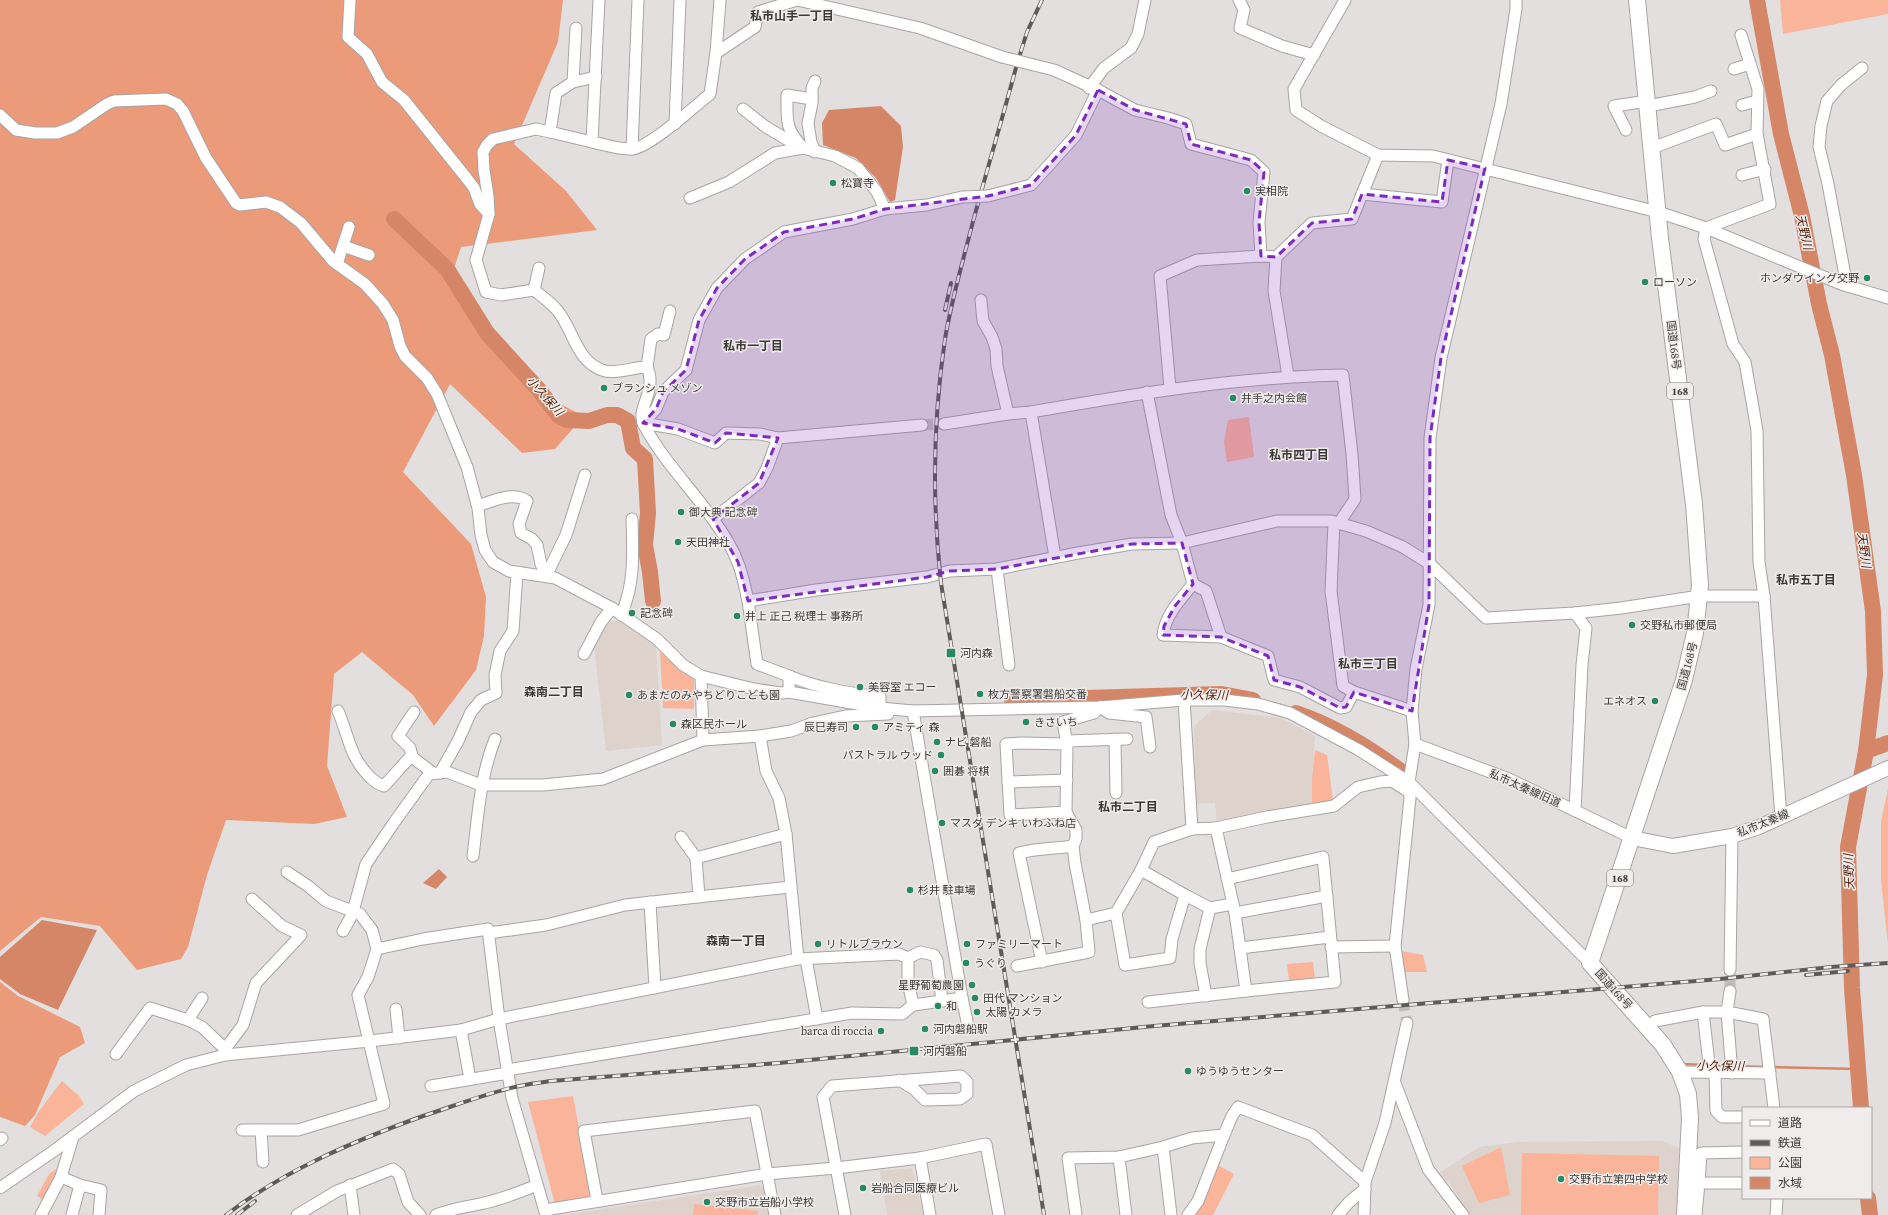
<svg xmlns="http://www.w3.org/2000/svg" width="1888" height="1215" font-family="'Source Serif 4','Noto Sans JP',serif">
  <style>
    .built { fill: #ded2cd }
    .green { fill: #f9b499 }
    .forest { fill: #eb9a7a }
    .water { fill: #d58667 }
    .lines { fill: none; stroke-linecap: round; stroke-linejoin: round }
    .stream { stroke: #d58667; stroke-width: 2.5 }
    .river { stroke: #d58667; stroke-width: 16 }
    .minor-tunnel { stroke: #c2bebd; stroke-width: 11; stroke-dasharray: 11 5.5; stroke-linecap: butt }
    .minor-casing { stroke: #a8a4a3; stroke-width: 13 }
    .major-casing { stroke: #a8a4a3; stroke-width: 16 }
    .highway-casing { stroke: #a8a4a3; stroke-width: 18 }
    .minor { stroke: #fff; stroke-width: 11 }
    .major { stroke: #fff; stroke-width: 14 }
    .highway { stroke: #fff; stroke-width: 16 }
    .rail-casing { stroke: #5d5c5b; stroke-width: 4 }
    .rail { stroke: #f0eceb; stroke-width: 2.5; stroke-dasharray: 8; stroke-linecap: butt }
    .minor-bridge-casing { stroke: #a8a4a3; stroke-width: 13; stroke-linecap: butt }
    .minor-bridge { stroke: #fff; stroke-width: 11 }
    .marked { fill: #7b2cbf; fill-opacity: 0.2; stroke: #7b2cbf; stroke-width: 3; stroke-dasharray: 8 5; stroke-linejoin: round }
    .poi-dot { fill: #278a65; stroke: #f0eceb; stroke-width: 1.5 }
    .labels { text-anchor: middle; stroke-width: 3; stroke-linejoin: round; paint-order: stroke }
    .shield { fill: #f0eceb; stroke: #72706f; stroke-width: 1 }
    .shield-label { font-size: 10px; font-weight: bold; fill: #3c3b3a }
    .poi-label { font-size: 11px; fill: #3c3b3a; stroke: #f0eceb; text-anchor: start }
    .street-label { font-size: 11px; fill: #3c3b3a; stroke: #f0eceb }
    .neighbourhood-label { font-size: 12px; font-weight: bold; fill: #3c3938; stroke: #f0eceb }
    .water-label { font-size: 12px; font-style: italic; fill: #501e07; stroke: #f0eceb }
  </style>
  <rect width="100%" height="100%" fill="#e3dfde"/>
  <!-- built -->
  <g class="built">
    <path d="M620 620 656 645 662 745 606 751 594 646 608 622Z"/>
    <path d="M1212 710 1281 718 1315 736 1312 779V805L1217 822 1215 803 1196 804 1194 726Z"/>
    <path d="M1662 1141 1679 1148 1677 1215H1470L1450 1184 1439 1173 1479 1147 1518 1142Z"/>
    <path d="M912 1168 923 1215H887L880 1171Z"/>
    <path d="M760 1185 764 1189 768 1215H564Z"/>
  </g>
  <!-- green -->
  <g class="green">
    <path d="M1780 0H1888V14L1783 34Z"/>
    <path d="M1249 417 1254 457 1227 462 1224 442 1228 420Z"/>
    <path d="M660 652 694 680V709L663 708Z"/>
    <path d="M1315 750 1327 755 1333 800 1312 805V779Z"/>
    <path d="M1888 789V944L1881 881V821Z"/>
    <path d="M1401 951 1423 955 1427 972H1405Z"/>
    <path d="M1313 962 1315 979 1289 981 1287 964Z"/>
    <path d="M62 1081 79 1096 84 1104 45 1136 30 1127 39 1111Z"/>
    <path d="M573 1096 591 1192 587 1199 555 1204 528 1102Z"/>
    <path d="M1501 1147 1510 1195 1479 1203 1462 1166Z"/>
    <path d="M1522 1153 1659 1156 1658 1215H1521Z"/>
    <path d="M62 1165 43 1200 37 1196 49 1174Z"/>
    <path d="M1218 1165 1234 1174 1213 1215H1196Z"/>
    <path d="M694 1204 758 1211V1215H693Z"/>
  </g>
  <!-- forest -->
  <g class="forest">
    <path d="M0 0H563L558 42 514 144 566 191 597 230 461 247 449 284 527 366 556 402 584 416 555 449 522 453 450 384 403 472 471 544 486 597 484 636 476 670 434 726 413 695 362 652 334 674 327 766 347 817 314 824 226 820 207 875 188 947 181 959 137 970 100 926 41 917 0 951Z"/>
    <path d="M0 982 18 996 80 1027 85 1043 60 1057 35 1115 25 1126 0 1117Z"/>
  </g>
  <!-- water -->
  <g class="water">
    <path d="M881 106 901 126 903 147 895 200 890 202 876 178 856 158 823 145 822 123 829 110Z"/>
    <path d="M439 869 447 877 436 889 423 883Z"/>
    <path d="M42 920 97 930 58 1010 20 994 0 979V957Z"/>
  </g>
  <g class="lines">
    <!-- stream -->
    <g class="stream">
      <path d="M1683 1064 1705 1065"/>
      <path d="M1712 1066H1729"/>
      <path d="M1734 1066 1765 1067"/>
      <path d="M1772 1067 1858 1069"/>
    </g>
    <!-- river -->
    <g class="river">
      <path d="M1757 0 1781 134 1802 216 1819 304 1832 355 1854 475 1873 611 1875 675 1866 751 1848 847 1852 988 1861 1108"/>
      <path d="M394 219 447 269 487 333 539 390 559 416 567 420 589 421 607 415H617L628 421 633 448 645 459 648 513 645 545 650 572 653 601"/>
      <path d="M1012 700 1222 694 1253 700"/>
      <path d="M1296 713C1335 726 1370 748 1402 772"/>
      <path d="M1866 751 1888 743"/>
      <path d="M1868 1198 1870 1215"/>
    </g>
    <!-- minor-tunnel -->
    <g class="minor-tunnel">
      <path d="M922 425 944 424"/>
      <path d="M1730 991V970"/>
      <path d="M1403 1000 1407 1023"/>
    </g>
    <!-- minor casing -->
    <g class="minor-casing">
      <g id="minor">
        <path d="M350 0 348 37 367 54 382 82 404 100 468 180 474 188 480 204 489 214"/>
        <path d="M599 0 592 142C603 144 621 150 632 149 649 148 695 106 710 94L716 53 720 0"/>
        <path d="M1239 0 1244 10 1240 28 1282 46 1314 55"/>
        <path d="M1345 0 1294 89 1296 110 1321 126 1378 155 1433 156 1658 212 1706 228 1841 284 1888 298"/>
        <path d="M1741 35 1758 89 1757 134 1770 204 1706 228 1704 239 1733 344 1745 362 1753 407 1757 431 1759 562 1764 596"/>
        <path d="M716 53 755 27 758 12 797 0 920 28 1002 57"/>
        <path d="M1034 65 1054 70 1098 90 1135 110 1168 118 1186 124 1191 144 1251 160 1264 172 1259 222 1261 256"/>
        <path d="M1734 69 1750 64"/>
        <path d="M573 82 576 28"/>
        <path d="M1089 88 1104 68 1131 48 1138 34 1145 0"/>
        <path d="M1742 105 1757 101"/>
        <path d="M1648 106 1695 97 1711 91"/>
        <path d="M743 109 766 127 798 146"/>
        <path d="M0 115 16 130 35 133H57L73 127 107 104 114 101 166 99 177 104 183 111 206 158 236 203 240 205 266 202 280 207 301 223 333 261 365 284 383 304 393 320 400 346 405 356 427 378 437 394 467 467 478 508 481 535 485 550 493 562 509 571 555 578 612 608 657 639 683 665 701 676 754 689 781 693 789 692 880 708 913 711 1100 707 1184 700H1224L1258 704 1290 713 1359 750 1409 782 1590 963"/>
        <path d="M675 124 680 0"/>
        <path d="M1626 130 1614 106 1647 101"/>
        <path d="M550 132 536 129 493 139 487 145 483 152 484 170 488 196 489 214 476 260 486 292 501 295 534 290C542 296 551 303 557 310 574 330 576 363 605 371 616 374 635 367 647 367 658 391 635 409 644 425 662 459 690 487 712 518 721 530 733 549 738 563 743 575 745 588 748 601"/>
        <path d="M592 142 550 132 556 93 573 82 596 77"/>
        <path d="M803 148C785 128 787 122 787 95L812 99"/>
        <path d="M1652 148 1716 124 1725 145 1757 134"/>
        <path d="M632 149 638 0"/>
        <path d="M815 152 811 142 808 123 812 103V88L815 81"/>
        <path d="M1742 175 1765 169"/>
        <path d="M1362 194 1442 202 1448 160"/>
        <path d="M988 196 1031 185 1076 135 1098 90"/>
        <path d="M690 198 729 182 775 153 803 148 835 156 858 168 877 192 885 209"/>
        <path d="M343 246 369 255"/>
        <path d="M1276 257 1274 291 1288 376"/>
        <path d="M337 264 349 227"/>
        <path d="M1847 286 1828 184 1819 147 1821 126 1827 101 1841 85 1862 68"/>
        <path d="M534 290 539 268"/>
        <path d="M981 300 983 321 992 337 996 349 997 366 1008 414"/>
        <path d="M647 367 651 339 658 334 664 335 670 311"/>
        <path d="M1170 388 1160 276 1197 260 1261 256 1276 257 1312 223 1352 219 1378 155"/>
        <path d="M1147 392 1171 515 1182 543 1193 584 1206 591 1221 637"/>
        <path d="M1031 412 1055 557"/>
        <path d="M643 423 656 409 663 392 686 370 699 320 717 288 745 259 784 232 853 219 885 209 927 205 962 197"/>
        <path d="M643 423 678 429 715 443 726 433 760 434 778 438"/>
        <path d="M944 424 1008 414 1031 412C1134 394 1237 377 1343 375L1352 454 1355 499 1339 523"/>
        <path d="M478 506C491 501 514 491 527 501L519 524 521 533 532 539 537 545 541 564 546 576"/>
        <path d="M713 519 759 483 767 468 778 438 922 425"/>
        <path d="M1334 522 1331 591 1343 686 1354 692 1412 711"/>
        <path d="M997 569 1009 665"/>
        <path d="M546 576 566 535 585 475"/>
        <path d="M1193 584C1181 599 1165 615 1163 635L1221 637 1268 656 1274 680 1300 687 1340 708 1346 707 1354 692"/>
        <path d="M1575 613 1586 628 1582 665 1575 811"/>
        <path d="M621 615C635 585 633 552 632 519"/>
        <path d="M584 654 601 622 612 608"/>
        <path d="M701 676 703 740"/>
        <path d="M789 676C818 688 848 693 880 697V708"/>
        <path d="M789 692V676L757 664 748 601 816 590 927 577 950 571 997 569 1078 553 1132 544 1182 543 1277 521H1331L1366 531 1403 547 1430 564 1486 618 1575 613 1621 608 1700 596H1764L1781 817"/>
        <path d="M1184 700 1192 829"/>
        <path d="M338 711C349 736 349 757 371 778 375 782 378 784 384 786L412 755"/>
        <path d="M913 711 962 998 942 1001"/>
        <path d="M414 712 398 736 410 748 412 757 433 773"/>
        <path d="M760 736 766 771 779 798 786 834 798 959"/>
        <path d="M1115 739 1116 793"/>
        <path d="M1066 741 1127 739"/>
        <path d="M1415 744 1509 779 1632 838"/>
        <path d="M440 773 458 741 471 712 481 700 496 693 495 675 500 651 513 631 517 573"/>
        <path d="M1008 782 1067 780"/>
        <path d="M1066 812 1010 815 1006 744 1022 743 1067 744"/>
        <path d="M1216 828 1267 817 1334 806 1358 787 1380 782 1392 781 1409 792"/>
        <path d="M681 837 696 858 699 897"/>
        <path d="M473 856C478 816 480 777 495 739"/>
        <path d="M696 858 786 834"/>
        <path d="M1185 895 1210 908 1233 904"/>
        <path d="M650 902 655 988"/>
        <path d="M1116 913 1125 965 1170 958 1172 939 1185 895 1141 870"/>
        <path d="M1235 913 1327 896"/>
        <path d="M1086 920 1116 913 1141 870 1154 842 1192 829 1216 828 1235 913 1246 991 1335 982 1323 857 1227 879"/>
        <path d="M343 931 352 915 366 864 393 824 429 774 447 772 481 785H543L603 779 703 740 760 736 791 731 813 723 845 716 888 714"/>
        <path d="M489 933 546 925 625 905 790 887"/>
        <path d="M1331 947 1395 946"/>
        <path d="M1240 948 1330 937"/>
        <path d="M377 949 423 939 488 929 499 1019 512 1098 546 1215"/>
        <path d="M806 959 817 1019"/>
        <path d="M1042 962 1019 853C1037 848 1055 849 1073 846"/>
        <path d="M1017 966 1089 952 1086 920 1075 863 1073 846 1076 839V830L1066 812 1067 744 1063 722 1094 713 1100 707 1109 713 1146 717 1150 747"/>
        <path d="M1730 970 1732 836"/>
        <path d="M1730 991 1727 1012 1763 1019 1774 1108"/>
        <path d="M1206 996 1200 963V949L1210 908"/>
        <path d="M962 998 967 1021"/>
        <path d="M1403 1000 1395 946 1410 798 1409 782 1415 744 1412 711 1416 669 1429 605 1430 438 1441 358 1501 104 1516 9V0"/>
        <path d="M1148 1002 1246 991"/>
        <path d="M396 1009 399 1038"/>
        <path d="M188 1020 202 998"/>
        <path d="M1655 1021 1703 1012"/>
        <path d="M461 1030 470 1079"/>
        <path d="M116 1054 150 1008 188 1020 202 1027 225 1049"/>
        <path d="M225 1055V1049L243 1025 256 983 301 935 282 926 252 899"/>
        <path d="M507 1070 852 1013 902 1014 913 1005"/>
        <path d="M1680 1072 1770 1073"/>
        <path d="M1710 1072 1703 1012H1727L1732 1073"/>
        <path d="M1715 1073 1716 1111 1722 1117H1743"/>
        <path d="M1395 1083 1428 1169 1463 1215"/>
        <path d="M431 1086 508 1073"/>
        <path d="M242 1130H298L384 1104 358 995 368 977 377 949 372 930 360 914 326 901 308 886 287 872"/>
        <path d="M261 1130 263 1162"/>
        <path d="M1224 1135 1232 1116 1238 1107 1312 1135 1365 1182"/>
        <path d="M0 1140 2 1138"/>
        <path d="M1163 1147 1171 1215"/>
        <path d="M1743 1152 1701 1153 1699 1183H1743"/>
        <path d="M1119 1157 1126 1215"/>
        <path d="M920 1158 930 1215"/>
        <path d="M61 1177 80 1185 101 1190 99 1215"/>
        <path d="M350 1185 354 1215"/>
        <path d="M0 1188 55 1150 134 1091 186 1065 225 1055 370 1041 461 1030 499 1019 798 959 899 954 908 958 920 952 934 955 937 960 942 1001 913 1005 908 982V958"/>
        <path d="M597 1200 584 1131 755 1111 775 1215"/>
        <path d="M545 1210 767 1174 836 1168 920 1158 986 1144 999 1215"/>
        <path d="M41 1215 61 1177 73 1137"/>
        <path d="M72 1215 80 1185"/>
        <path d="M297 1215 337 1191 393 1169 399 1174 408 1202 420 1215"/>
        <path d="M436 1215C452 1208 468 1207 484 1203 503 1199 520 1192 537 1185"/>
        <path d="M845 1215 823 1097 832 1086 961 1076 967 1082V1094L960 1099 925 1100 914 1089 899 1080"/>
        <path d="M1076 1215 1068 1158 1119 1157 1163 1147 1192 1138 1224 1135 1198 1201 1188 1215"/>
        <path d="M1338 1215 1349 1202 1365 1189"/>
        <path d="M1364 1215 1365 1182 1385 1123 1407 1023"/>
        <path d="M1696 1215 1699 1183"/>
        <path d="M1776 1215 1777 1198"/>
      </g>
    </g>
    <!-- major casing -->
    <g class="major-casing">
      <path id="major" d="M1632 838 1673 846 1732 836 1759 827 1888 768"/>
    </g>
    <!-- highway casing -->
    <g class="highway-casing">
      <path id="highway" d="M1637 0 1660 238 1694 504 1700 585 1695 633 1684 680 1590 963 1663 1045 1680 1072 1688 1094 1690 1118 1685 1215"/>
    </g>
    <!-- minor -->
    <use href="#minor" class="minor"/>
    <!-- major -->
    <use href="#major" class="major"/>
    <!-- highway -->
    <use href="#highway" class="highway"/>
    <!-- rail casing -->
    <g class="rail-casing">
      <g id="rail">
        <path d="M1042 0 1027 32 1017 64C1002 120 985 176 970 233 961 268 951 303 945 339 933 420 932 502 941 583L1044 1215"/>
        <path d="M945 310 951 283"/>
        <path d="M1806 975 1848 971"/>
        <path d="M226 1215C285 1170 354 1141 423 1116 454 1106 484 1094 515 1087 527 1084 539 1083 551 1081L779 1063 1154 1026 1720 979 1831 967 1888 963"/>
        <path d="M237 1215 255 1201"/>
      </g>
    </g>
    <!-- rail -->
    <use href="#rail" class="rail"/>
    <!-- minor-bridge casing -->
    <g class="minor-bridge-casing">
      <g id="minor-bridge">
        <path d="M1002 57 1034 65"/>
        <path d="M962 197 988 196"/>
      </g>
    </g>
    <!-- minor-bridge -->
    <use href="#minor-bridge" class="minor-bridge"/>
  </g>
  <!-- marked area -->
  <path class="marked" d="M1098 90 1135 110 1186 124 1191 144 1251 160 1264 172 1259 222 1261 256 1276 257 1312 223 1352 219 1362 194 1442 202 1448 160 1485 168 1441 358 1430 438 1429 605 1412 711 1354 692 1346 707 1340 708 1300 687 1274 680 1268 656 1221 637 1163 635 1164 626 1175 606 1193 584 1182 543 1132 544 997 569 950 571 927 577 748 601 738 562 713 519 759 483 778 438 726 433 715 443 678 429 643 423 656 409 663 392 686 370 699 320 717 288 745 259 784 232 853 219 885 209 988 196 1031 185 1076 135Z"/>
  <!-- markers -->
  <g class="poi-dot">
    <circle cx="833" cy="183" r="4"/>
    <circle cx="1247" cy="191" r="4"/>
    <circle cx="1867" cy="278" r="4"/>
    <circle cx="1645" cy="282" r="4"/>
    <circle cx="604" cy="388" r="4"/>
    <circle cx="1233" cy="398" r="4"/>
    <circle cx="681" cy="512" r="4"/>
    <circle cx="678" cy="542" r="4"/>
    <circle cx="632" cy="613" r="4"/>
    <circle cx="737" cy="616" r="4"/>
    <circle cx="1632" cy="625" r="4"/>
    <rect x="946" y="648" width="10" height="10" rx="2"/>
    <circle cx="860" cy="687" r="4"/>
    <circle cx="980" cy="694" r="4"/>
    <circle cx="629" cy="695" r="4"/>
    <circle cx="1655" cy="701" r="4"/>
    <circle cx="1026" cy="722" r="4"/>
    <circle cx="673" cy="724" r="4"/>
    <circle cx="856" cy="727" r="4"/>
    <circle cx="875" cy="727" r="4"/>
    <circle cx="937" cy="742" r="4"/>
    <circle cx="941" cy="755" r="4"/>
    <circle cx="935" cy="771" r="4"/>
    <circle cx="942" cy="823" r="4"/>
    <circle cx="910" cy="890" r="4"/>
    <circle cx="818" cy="944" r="4"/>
    <circle cx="967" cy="944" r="4"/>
    <circle cx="966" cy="963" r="4"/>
    <circle cx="972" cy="985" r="4"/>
    <circle cx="975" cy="998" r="4"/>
    <circle cx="938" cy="1006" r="4"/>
    <circle cx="977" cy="1012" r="4"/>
    <circle cx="925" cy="1029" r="4"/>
    <circle cx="881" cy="1031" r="4"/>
    <rect x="909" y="1046" width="10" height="10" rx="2"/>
    <circle cx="1188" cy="1071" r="4"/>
    <circle cx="1561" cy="1179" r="4"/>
    <circle cx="863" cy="1188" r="4"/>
    <circle cx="707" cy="1202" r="4"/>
  </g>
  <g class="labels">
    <!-- shield labels -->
    <g class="shield">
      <rect x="1667" y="383" width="26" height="16" rx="3"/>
      <rect x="1607" y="870" width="26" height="16" rx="3"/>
    </g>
    <g class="shield-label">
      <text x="1680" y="395">168</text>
      <text x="1620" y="882">168</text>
    </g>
    <!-- poi labels -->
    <g class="poi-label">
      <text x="841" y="187">松寶寺</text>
      <text x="1255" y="195">実相院</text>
      <text x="1859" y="282" text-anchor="end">ホンダウイング交野</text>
      <text x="1653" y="286">ローソン</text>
      <text x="612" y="392">ブランシュ メゾン</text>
      <text x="1241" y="402">井手之内会館</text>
      <text x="689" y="516">御大典 記念碑</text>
      <text x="686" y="546">天田神社</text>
      <text x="640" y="617">記念碑</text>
      <text x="745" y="620">井上 正己 税理士 事務所</text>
      <text x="1640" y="629">交野私市郵便局</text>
      <text x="960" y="657">河内森</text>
      <text x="868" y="691">美容室 エコー</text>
      <text x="988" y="698">枚方警察署磐船交番</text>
      <text x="637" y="699">あまだのみやちどりこども園</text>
      <text x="1647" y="705" text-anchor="end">エネオス</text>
      <text x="1034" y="726">きさいち</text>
      <text x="681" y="728">森区民ホール</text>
      <text x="848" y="731" text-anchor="end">辰巳寿司</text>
      <text x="883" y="731">アミティ 森</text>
      <text x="945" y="746">ナビ 磐船</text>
      <text x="933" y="759" text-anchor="end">パストラル ウッド</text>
      <text x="943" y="775">囲碁 将棋</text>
      <text x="950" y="827">マスダ デンキ いわふね店</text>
      <text x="918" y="894">杉井 駐車場</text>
      <text x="826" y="948">リトルブラウン</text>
      <text x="975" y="948">ファミリーマート</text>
      <text x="974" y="967">うぐり</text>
      <text x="964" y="989" text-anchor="end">星野葡萄農園</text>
      <text x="983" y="1002">田代 マンション</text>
      <text x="946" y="1010">和</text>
      <text x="985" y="1016">太陽 カメラ</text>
      <text x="933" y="1033">河内磐船駅</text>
      <text x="873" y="1035" text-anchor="end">barca di roccia</text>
      <text x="923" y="1055">河内磐船</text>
      <text x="1196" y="1075">ゆうゆうセンター</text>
      <text x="1569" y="1183">交野市立第四中学校</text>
      <text x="871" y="1192">岩船合同医療ビル</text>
      <text x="715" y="1206">交野市立岩船小学校</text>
    </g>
    <!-- street labels -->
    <g class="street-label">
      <text transform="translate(1674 345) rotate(83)" y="4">国道168号</text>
      <text transform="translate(1687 666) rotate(-75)" y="4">国道168号</text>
      <text transform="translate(1525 788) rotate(24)" y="4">私市太秦線旧道</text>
      <text transform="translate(1763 823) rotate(-22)" y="4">私市太秦線</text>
      <text transform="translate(1614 989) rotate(48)" y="4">国道168号</text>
    </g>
    <!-- neighbourhood labels -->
    <g class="neighbourhood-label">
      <text x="792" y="20">私市山手一丁目</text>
      <text x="753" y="350">私市一丁目</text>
      <text x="1299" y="459">私市四丁目</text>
      <text x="1806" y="584">私市五丁目</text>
      <text x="1368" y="668">私市三丁目</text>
      <text x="554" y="696">森南二丁目</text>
      <text x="1128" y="811">私市二丁目</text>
      <text x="736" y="945">森南一丁目</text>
    </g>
    <!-- water labels -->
    <g class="water-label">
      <text transform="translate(1804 232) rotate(77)" y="4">天野川</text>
      <text transform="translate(545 396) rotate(48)" y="4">小久保川</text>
      <text transform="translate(1864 550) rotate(82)" y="4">天野川</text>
      <text transform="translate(1204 695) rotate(1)" y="4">小久保川</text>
      <text transform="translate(1849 872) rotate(-92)" y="4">天野川</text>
      <text transform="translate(1720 1066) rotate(1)" y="4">小久保川</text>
    </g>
  </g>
  <!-- legend -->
  <rect x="1742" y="1107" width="130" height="92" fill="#f0eceb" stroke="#a8a5a4"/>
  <rect x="1750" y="1120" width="20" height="6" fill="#ffffff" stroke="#a8a5a4"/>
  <text x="1778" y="1127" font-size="12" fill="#3c3b3a">道路</text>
  <rect x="1750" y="1140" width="20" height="6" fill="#5d5c5b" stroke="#a8a5a4"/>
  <text x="1778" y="1147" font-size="12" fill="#3c3b3a">鉄道</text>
  <rect x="1750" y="1157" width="20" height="12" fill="#f9b499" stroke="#a8a5a4"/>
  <text x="1778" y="1167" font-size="12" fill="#3c3b3a">公園</text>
  <rect x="1750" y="1177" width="20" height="12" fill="#d58667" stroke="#a8a5a4"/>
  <text x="1778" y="1187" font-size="12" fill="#3c3b3a">水域</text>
</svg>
